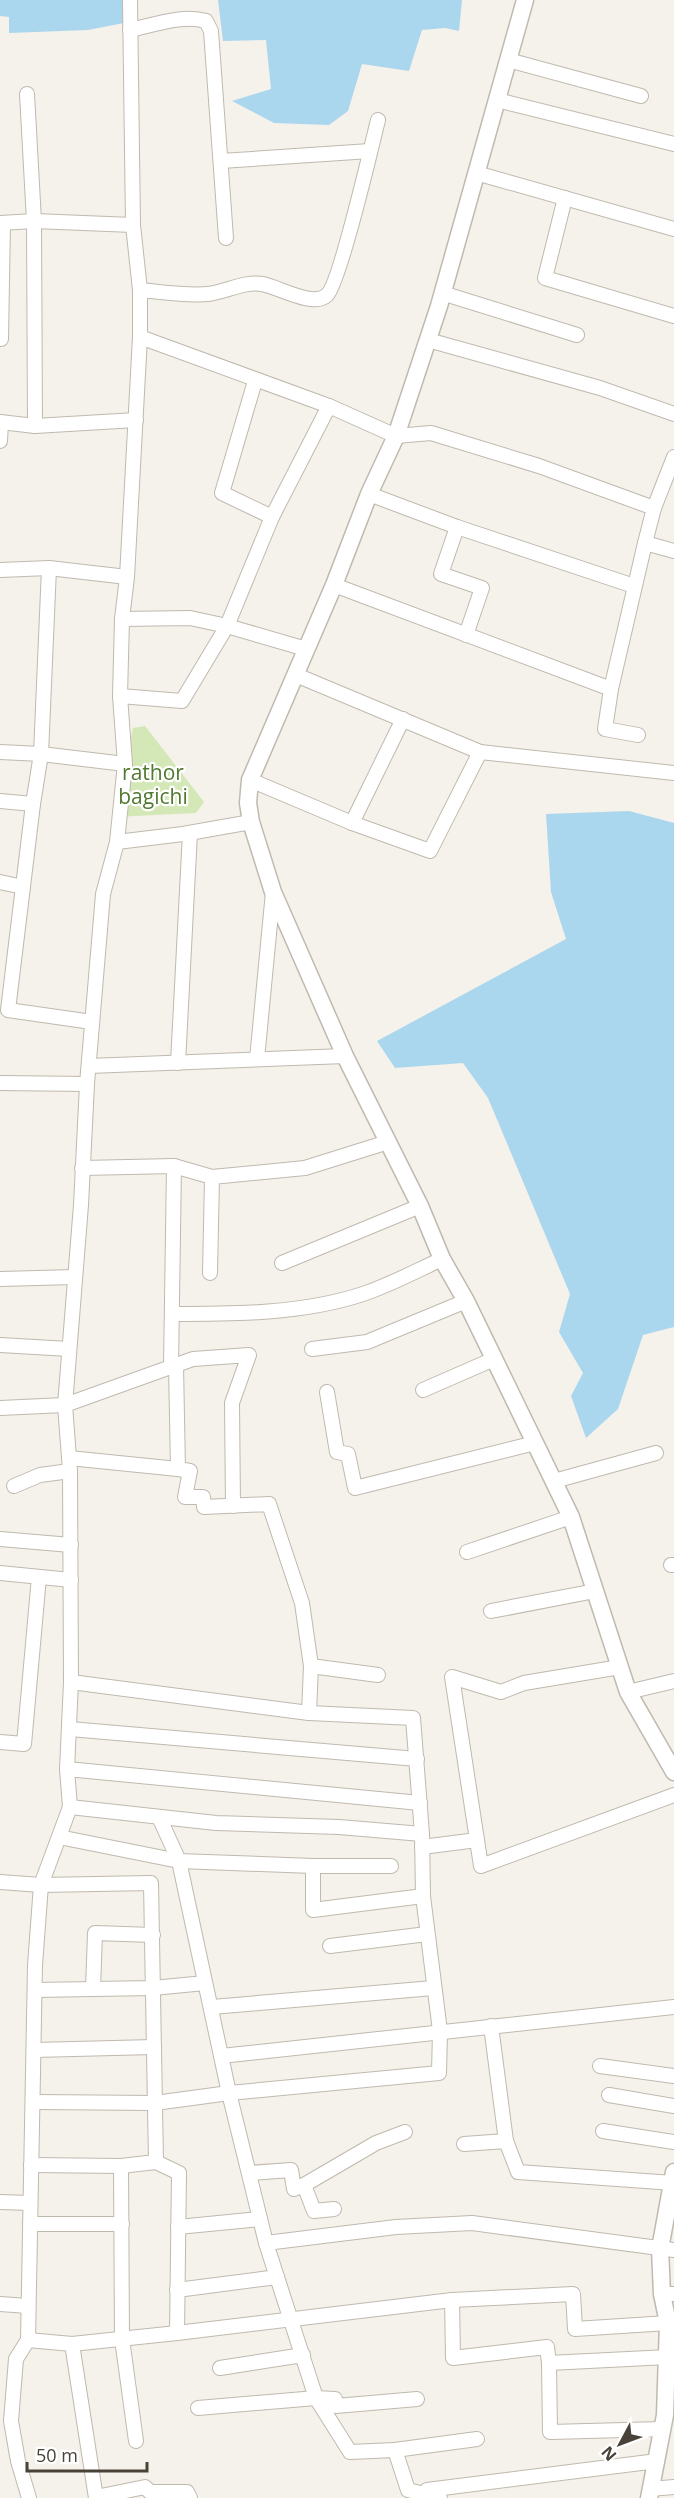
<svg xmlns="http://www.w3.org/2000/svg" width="674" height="2498" font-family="'Open Sans',sans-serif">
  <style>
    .green { fill: #d4e7b7 }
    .water { fill: #abd7ee }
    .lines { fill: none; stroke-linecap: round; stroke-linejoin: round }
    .minor-casing { stroke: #c0b9ae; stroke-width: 16 }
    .tertiary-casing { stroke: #c0b9ae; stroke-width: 19 }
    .minor { stroke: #fff; stroke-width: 14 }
    .tertiary { stroke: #fff; stroke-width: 16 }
    .labels { text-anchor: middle; stroke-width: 4.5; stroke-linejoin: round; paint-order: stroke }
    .park-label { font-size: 21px; fill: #4f792e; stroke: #fff }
  </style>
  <rect width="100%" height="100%" fill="#f5f1eb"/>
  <!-- green -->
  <path class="green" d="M145 726 204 802 196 813 115 817 133 728Z"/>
  <!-- water -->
  <g class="water">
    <path d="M0 0H122L124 23 88 30 9 33V17L0 16Z"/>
    <path d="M218 0H462L459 31 445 28 422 30 409 71 362 64 348 111 329 125 274 123 232 101 271 89 266 40 223 41Z"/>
    <path d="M629 811 674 823V1327L643 1335 618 1409 586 1438 571 1396 583 1373 559 1332 570 1294 488 1098 463 1063 395 1068 377 1041 566 939 551 892 546 814Z"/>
  </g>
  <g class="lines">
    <!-- minor casing -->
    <g class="minor-casing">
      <g id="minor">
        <path d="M130 30C154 25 183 14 206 21L211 31 226 238"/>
        <path d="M508 60 641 96"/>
        <path d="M27 94 34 221 35 426"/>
        <path d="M497 100 674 144"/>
        <path d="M221 161 370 151"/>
        <path d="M476 173 674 229"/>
        <path d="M565 198 545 278 674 316"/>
        <path d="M0 223 34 221 133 225"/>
        <path d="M140 290C162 292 187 296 208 294 226 292 244 281 262 284 279 287 313 308 327 295 339 285 372 145 378 120"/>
        <path d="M442 293 577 335"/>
        <path d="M140 337 329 406 396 436 431 433 539 466 654 508"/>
        <path d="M1 339 3 223"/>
        <path d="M428 340 600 388 674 414"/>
        <path d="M255 381 222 493 272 517"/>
        <path d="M0 422 35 426 136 420"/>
        <path d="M0 441 1 422"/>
        <path d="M369 494 457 527 634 586"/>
        <path d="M457 527 441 574 482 588 466 635"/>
        <path d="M645 543 654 508 674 457"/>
        <path d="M49 568 41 754 33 804 8 1010 92 1022"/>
        <path d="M0 570 49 568 127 577"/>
        <path d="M334 585 611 689 605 729 638 735"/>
        <path d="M122 619 190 618 227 626 306 649"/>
        <path d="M296 675 480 752 674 773"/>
        <path d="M611 689 645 543 674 551"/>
        <path d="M120 696 182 701 227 626 272 517 329 406"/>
        <path d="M0 752 41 754 125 764 120 696 122 619 127 577 140 337V290L133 225 130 0"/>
        <path d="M250 780 352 823 430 851 480 752"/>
        <path d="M0 801 33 804"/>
        <path d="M352 823 403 719"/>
        <path d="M117 842 125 764"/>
        <path d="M0 882 23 887"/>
        <path d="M257 1059 273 892"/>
        <path d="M178 1063 190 833"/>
        <path d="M89 1066 345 1056"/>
        <path d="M0 1083 87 1084"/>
        <path d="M174 1166 212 1177"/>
        <path d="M82 1168 174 1166 171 1367"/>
        <path d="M282 1263 420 1206"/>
        <path d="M210 1273 212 1177 305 1168 388 1142"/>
        <path d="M0 1279 75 1277"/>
        <path d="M172 1314C235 1314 302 1314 363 1294 390 1285 416 1271 442 1259"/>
        <path d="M0 1345 69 1349"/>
        <path d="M312 1349 367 1342 466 1301"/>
        <path d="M176 1365 178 1469 190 1471 185 1497H203L204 1507 269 1504 302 1603 311 1666 309 1713"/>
        <path d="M423 1390 494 1359"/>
        <path d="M327 1392 337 1452 348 1454 355 1488 535 1443"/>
        <path d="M0 1408 65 1405 193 1359 249 1355 232 1403 233 1506"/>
        <path d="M69 1458 178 1469"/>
        <path d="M554 1481 656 1453"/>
        <path d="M14 1486 40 1475 70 1471"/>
        <path d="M0 1539 71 1545"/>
        <path d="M467 1552 571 1517"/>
        <path d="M671 1565H674"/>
        <path d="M0 1573 71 1580"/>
        <path d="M491 1611 595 1591"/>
        <path d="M311 1666 378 1675"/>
        <path d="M620 1667 524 1683 501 1692 452 1677 481 1866 674 1795"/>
        <path d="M628 1692 674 1681"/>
        <path d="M70 1729 417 1759"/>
        <path d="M0 1742 24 1744 39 1577"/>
        <path d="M67 1769 420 1803"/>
        <path d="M70 1807 216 1823 339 1827 422 1834"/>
        <path d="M159 1817 179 1861 229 2093 266 2243 316 2398 350 2452 395 2450 408 2490 440 2498"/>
        <path d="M59 1837 179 1861 313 1866V1910L423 1896"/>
        <path d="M422 1847 477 1840"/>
        <path d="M313 1866H391"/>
        <path d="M0 1882 41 1885 151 1883 156 2162"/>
        <path d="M330 1946 427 1934"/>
        <path d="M93 1989 95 1933 153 1935"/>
        <path d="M35 1990 153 1988 205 1983"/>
        <path d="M212 2007 433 1988"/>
        <path d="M491 2026 506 2141"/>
        <path d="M34 2050 154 2047"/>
        <path d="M221 2056 674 2007"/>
        <path d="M600 2066 674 2076"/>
        <path d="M609 2095 674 2106"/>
        <path d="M34 2102 155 2103 229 2093 439 2073 440 2031 423 1896 422 1834 413 1718 309 1713 71 1682"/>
        <path d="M603 2131 674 2142"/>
        <path d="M464 2144 506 2141 518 2172 674 2183"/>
        <path d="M31 2165 121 2166 156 2162 179 2173 177 2333"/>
        <path d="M121 2166 122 2339 136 2441"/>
        <path d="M249 2173 291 2170 294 2189 304 2185 314 2211 334 2209"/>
        <path d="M304 2185 376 2143 405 2132"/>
        <path d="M0 2202 30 2203"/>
        <path d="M30 2224H122"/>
        <path d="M178 2227 260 2219"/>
        <path d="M266 2243 396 2227 472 2223 674 2250"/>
        <path d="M177 2290 277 2277"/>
        <path d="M662 2294H674"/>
        <path d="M452 2300 453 2358 547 2347 549 2363 668 2357"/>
        <path d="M0 2304 28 2306"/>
        <path d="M28 2340 72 2344 96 2498"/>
        <path d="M72 2344 177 2333 452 2300 573 2294 575 2329 668 2323"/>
        <path d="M549 2363 550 2432 662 2429"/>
        <path d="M220 2368 303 2355"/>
        <path d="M198 2408 316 2398 335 2399 336 2406 417 2399"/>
        <path d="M395 2450 477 2439"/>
        <path d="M650 2489 674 2487"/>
        <path d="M427 2490 657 2461"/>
        <path d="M96 2497 145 2487 150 2492H187L190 2498"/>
        <path d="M29 2498 18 2461 11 2421 16 2359 28 2340 35 1965 41 1885 70 1807 67 1769 71 1682 70 1471 65 1405 81 1205 87 1084 103 894 117 842 183 834 251 822"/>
      </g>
    </g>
    <!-- tertiary casing -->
    <g class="tertiary-casing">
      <g id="tertiary">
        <path d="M525 0 439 306 396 436 369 494 334 585 250 780 248 803 251 822 273 892 345 1056 420 1206 442 1259 466 1301 571 1517 628 1692 674 1772"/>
        <path d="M649 2498 665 2415 668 2323 662 2294 660 2249 674 2172"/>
      </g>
    </g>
    <!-- minor -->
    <use href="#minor" class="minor"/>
    <!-- tertiary -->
    <use href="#tertiary" class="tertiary"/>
  </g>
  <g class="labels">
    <!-- park labels -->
    <g class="park-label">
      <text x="153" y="780">rathor<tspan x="153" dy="24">bagichi</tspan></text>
    </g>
  </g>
  <!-- north arrow -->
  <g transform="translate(620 2444) rotate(229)" stroke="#ffffff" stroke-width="4.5" paint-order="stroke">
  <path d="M0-4.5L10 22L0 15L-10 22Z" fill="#494239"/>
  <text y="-9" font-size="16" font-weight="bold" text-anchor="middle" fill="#494239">N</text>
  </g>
  <!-- scale -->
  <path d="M27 2462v9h120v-9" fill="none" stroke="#494239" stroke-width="3"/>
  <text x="36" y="2462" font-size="18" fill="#494239" stroke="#ffffff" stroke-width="4.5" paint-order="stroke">50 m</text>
</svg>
